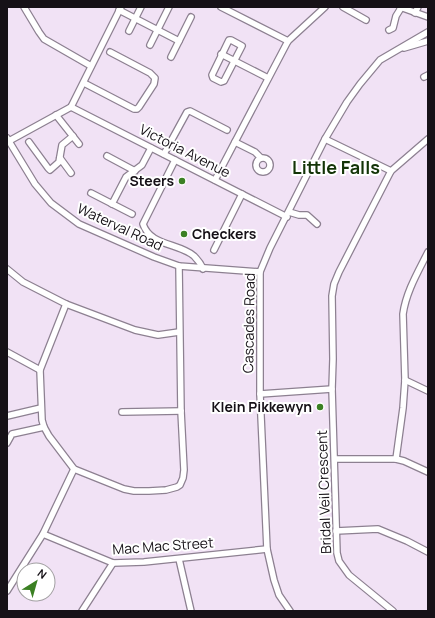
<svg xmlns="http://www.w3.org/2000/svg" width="435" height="618" font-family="Manrope,sans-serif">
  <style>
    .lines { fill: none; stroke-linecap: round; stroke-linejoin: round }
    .minor-casing { stroke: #8d8091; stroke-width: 8 }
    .minor { stroke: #fff; stroke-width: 5.5 }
    .poi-dot { fill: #3b8023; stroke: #fff; stroke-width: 1.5 }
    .labels { text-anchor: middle; stroke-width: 4; stroke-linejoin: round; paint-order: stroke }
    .street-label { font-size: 14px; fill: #161117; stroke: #fff }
    .poi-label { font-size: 14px; font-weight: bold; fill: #161117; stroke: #fff; text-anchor: end }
    .district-label { font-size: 18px; font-weight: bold; fill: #133407; stroke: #fff }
  </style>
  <rect width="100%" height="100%" fill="#f1e2f5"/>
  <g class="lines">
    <!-- minor casing -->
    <g class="minor-casing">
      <g id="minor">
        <path d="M24 7 39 32 44 39 91 66"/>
        <path d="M221 7 288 41"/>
        <path d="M343 7 366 20"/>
        <path d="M400 7 428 17"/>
        <path d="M119 10 179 41"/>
        <path d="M415 13 418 7"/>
        <path d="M389 30 393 28 396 16 401 8"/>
        <path d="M129 31 141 7"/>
        <path d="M229 40H231L242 46 224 81 221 82 213 78 212 75Z"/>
        <path d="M150 45 169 7"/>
        <path d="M404 48 428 41"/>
        <path d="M221 54 268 78"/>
        <path d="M171 57 191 17"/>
        <path d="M424 77 428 75"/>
        <path d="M84 83 134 109H137L139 107 154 84 155 78 150 73 110 52"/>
        <path d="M71 107 287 217"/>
        <path d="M56 115 79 144"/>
        <path d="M7 138 35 184 51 203 79 224 154 257 179 266 260 272"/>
        <path d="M325 139 391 171"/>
        <path d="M9 141 71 107 121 7"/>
        <path d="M29 142 48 168 50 170 59 162 62 145 73 136"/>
        <path d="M235 142 255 152 261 158"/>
        <path d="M164 154 187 112 190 111 227 130"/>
        <path d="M107 156 135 171"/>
        <circle cx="263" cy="165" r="7"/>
        <path d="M60 158 71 173"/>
        <path d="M175 160 143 224C150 246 179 243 194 256 198 260 201 264 203 269"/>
        <path d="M215 180 288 41 325 7"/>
        <path d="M91 193 132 214"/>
        <path d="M112 204 126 177 142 165 151 148"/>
        <path d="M289 212 299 215H307L317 224"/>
        <path d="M214 250 242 194"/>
        <path d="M7 269 23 282 66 304 135 330 158 335 179 332"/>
        <path d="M66 304 40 370 42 420 44 427 49 436 74 469 124 489 134 491H149L166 490 177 487 180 485 183 478 184 470 181 411 179 266"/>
        <path d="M7 352 40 370"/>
        <path d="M405 380 428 391"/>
        <path d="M260 394 332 389"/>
        <path d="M122 412 181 411"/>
        <path d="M7 416 41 408"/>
        <path d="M7 443 12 434 44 427"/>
        <path d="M335 459H396L404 461 428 472"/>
        <path d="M396 459 403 408 405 380 403 314C406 292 418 272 428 252"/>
        <path d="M336 531 378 529 407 541 428 552"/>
        <path d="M43 534 113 563 144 562 267 549"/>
        <path d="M179 559 191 611"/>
        <path d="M7 591 43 534 74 469"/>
        <path d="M82 611 113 563"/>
        <path d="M290 611 279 595 274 580 267 549 260 394V272L270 248 325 139 347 102 360 84 380 60 428 32"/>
        <path d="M393 611 349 575 339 561 337 553 332 389 333 359 332 296 334 284 339 272 391 171 428 139"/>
      </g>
    </g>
    <!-- minor -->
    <use href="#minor" class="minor"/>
  </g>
  <!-- markers -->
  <g class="poi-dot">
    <circle cx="182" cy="181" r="4"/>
    <circle cx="184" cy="234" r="4"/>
    <circle cx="320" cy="407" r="4"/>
  </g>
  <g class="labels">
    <!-- street labels -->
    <g class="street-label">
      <text transform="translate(185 151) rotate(27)" y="5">Victoria Avenue</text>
      <text transform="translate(120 227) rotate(25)" y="5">Waterval Road</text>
      <text transform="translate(249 323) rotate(-89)" y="5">Cascades Road</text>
      <text transform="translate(324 492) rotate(-92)" y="5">Bridal Veil Crescent</text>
      <text transform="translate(163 546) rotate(-4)" y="5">Mac Mac Street</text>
    </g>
    <!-- poi labels -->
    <g class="poi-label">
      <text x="174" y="186">Steers</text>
      <text x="192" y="239" text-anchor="start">Checkers</text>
      <text x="312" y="412">Klein Pikkewyn</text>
    </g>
    <!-- district labels -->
    <g class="district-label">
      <text x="336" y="174">Little Falls</text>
    </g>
  </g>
  <!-- border -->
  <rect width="435" height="618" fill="none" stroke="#161117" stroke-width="16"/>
  <!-- north arrow -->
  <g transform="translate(36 582) rotate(37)"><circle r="19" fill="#ffffff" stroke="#a2a0a2"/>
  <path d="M0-3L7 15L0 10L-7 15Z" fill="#3b8023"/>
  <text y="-6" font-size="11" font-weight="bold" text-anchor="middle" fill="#161117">N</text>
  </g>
</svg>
